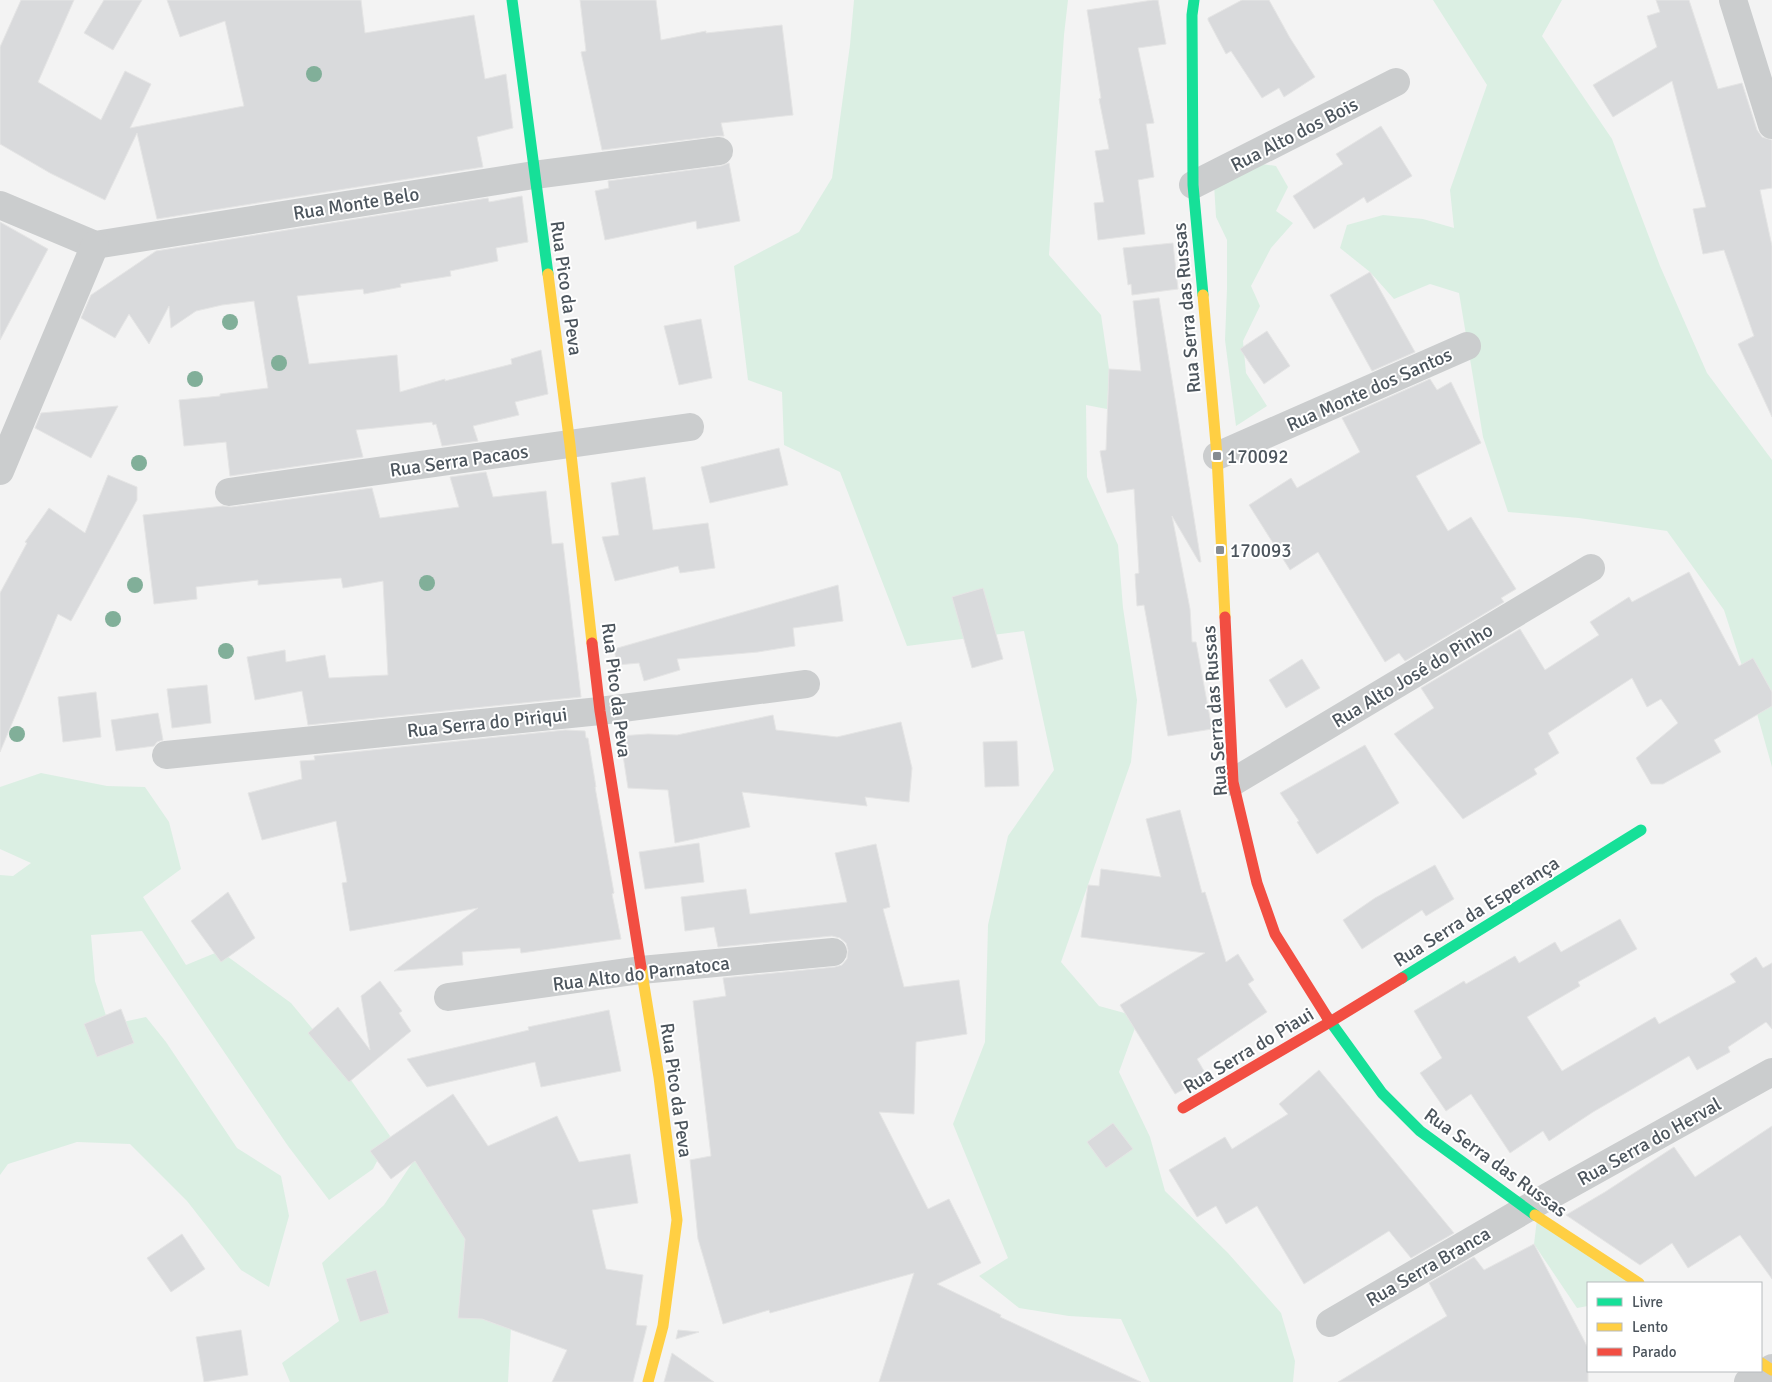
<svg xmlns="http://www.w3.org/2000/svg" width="1772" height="1382" font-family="Signika,sans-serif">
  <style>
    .green { fill: #dbefe3 }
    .building { fill: #d9dadc; stroke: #e5e5e5 }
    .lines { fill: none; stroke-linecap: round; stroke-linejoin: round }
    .street { stroke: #cbcdce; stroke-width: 28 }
    .fast { stroke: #16e098; stroke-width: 11 }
    .slow { stroke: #ffcf43; stroke-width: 11 }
    .jam { stroke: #f24e42; stroke-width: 11 }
    .tree { fill: #81af99 }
    .poi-dot { fill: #868c92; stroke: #fff; stroke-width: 2 }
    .labels { text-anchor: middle; stroke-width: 4; stroke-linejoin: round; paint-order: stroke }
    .street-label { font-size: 19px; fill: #4c555d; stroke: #fff }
    .poi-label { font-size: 19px; fill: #4c555d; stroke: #fff; text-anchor: start }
  </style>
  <rect width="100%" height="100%" fill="#f3f3f3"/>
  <!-- green -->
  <g class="green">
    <path d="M854 0H1068L1064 35 1049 255 1101 315 1109 369 1107 409 1086 405 1087 477 1118 545 1123 608 1137 700 1131 762 1061 962 1099 1006 1139 1017 1119 1072 1150 1137 1165 1191 1228 1253 1281 1313 1295 1361 1293 1382H1150L1121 1319 1069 1316 1019 1308 979 1276 1008 1258 953 1124 985 1042 988 925 1008 836 1054 770 1024 631 907 646 840 472 784 445 782 392 748 380 734 266 799 232 832 178 850 45Z"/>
    <path d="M1433 0H1562L1542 36 1612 139 1660 266 1707 373 1772 460V767L1754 703 1724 610 1667 531 1579 518 1508 512 1483 437 1459 293 1430 284 1394 299 1370 272 1340 248 1347 225 1383 215 1423 219 1454 228 1450 190 1487 85Z"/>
    <path d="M1249 162 1276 166 1288 187 1276 211 1293 223 1271 248 1251 286 1260 306 1243 341 1246 373 1267 406 1236 426 1225 340 1227 289V240L1216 217 1214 184Z"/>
    <path d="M41 773 107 786 145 787 169 822 181 869 143 897 186 965 220 951 291 1003 330 1050 390 1136 373 1169 329 1200 288 1146 142 931 91 935 95 981 109 1025 146 1017 166 1042 237 1148 281 1176 289 1216 269 1287 241 1270 187 1201 130 1144 77 1142 8 1164 0 1175V875L13 876 31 863 0 849V787Z"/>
    <path d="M419 1153 457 1181 511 1327 508 1382H290L282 1363 339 1321 322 1263 384 1205Z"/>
    <path d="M1537 1219 1635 1283H1588V1306L1577 1308 1534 1244Z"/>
  </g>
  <!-- building -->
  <g class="building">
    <path d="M21 0H74L38 82 101 120 125 71 151 84 130 128 244 106 225 21 180 37 167 0H361L365 33 474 15 485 79 506 74 513 128 477 137 483 167 157 219 137 133 105 200 50 173 0 144V47Z"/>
    <path d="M104 0H142L113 50 84 33Z"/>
    <path d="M580 0H656L661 40 706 31V33L782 25 793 115 721 123 724 136H717L602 150 581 52 586 51Z"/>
    <path d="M1153 0H1158L1166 44 1138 48 1154 123 1146 124 1154 177 1138 180 1145 234 1098 240 1094 203 1104 202 1095 151 1109 149 1099 99 1101 98 1087 10Z"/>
    <path d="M1242 0H1269L1290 38 1315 77 1284 97 1279 88 1262 98 1231 51 1226 54 1208 20V18Z"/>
    <path d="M1656 0H1689L1718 89 1742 83 1757 130 1762 137 1772 140V188L1760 190 1772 246V417L1738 344 1754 336 1724 250 1703 254 1693 209 1706 207 1672 81 1613 117 1593 85 1657 47 1647 16 1660 12Z"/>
    <path d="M1381 126 1412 176 1367 203 1364 197 1314 229 1293 196 1343 164 1336 154Z"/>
    <path d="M729 163 740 221 697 229 696 221 605 240 595 191 609 188 608 181 721 166Z"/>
    <path d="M522 196 528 242 496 248 498 261 450 271 451 276 400 284 401 287 364 294 363 289 297 296 309 364 397 355 400 392 445 379V381L512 364 511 359 541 350 548 394 515 402 519 415 473 426 478 441 442 446 436 424 433 425 432 422 356 430 363 457 230 476 226 442 184 446 179 400 220 396V394L268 388 254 301 222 305 196 311 171 328 169 306 149 344 129 314 115 338 81 318 91 295 156 251 488 198 489 202Z"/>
    <path d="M0 222 48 249 0 340Z"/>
    <path d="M1173 243 1178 289 1132 295 1131 284 1128 285 1123 248Z"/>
    <path d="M1370 272 1415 352 1372 371 1330 295Z"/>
    <path d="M1159 298 1201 562H1199L1172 516 1190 609 1192 642H1196L1212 729 1168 736 1144 605 1137 606 1135 574 1139 573 1134 489 1107 493 1100 451 1106 450 1109 369 1141 371 1133 301Z"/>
    <path d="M701 319 712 378 679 385 664 326Z"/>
    <path d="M1267 331 1290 366 1264 384 1240 349Z"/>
    <path d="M1430 379 1437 390 1451 382 1481 443 1416 476 1448 531 1471 517 1516 589 1501 598 1504 602 1405 661 1399 653 1385 662 1318 552 1290 570 1249 505 1291 478 1297 488 1360 452 1342 418Z"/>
    <path d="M118 406 91 458 35 428 41 413Z"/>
    <path d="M779 448 788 485 710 503 701 467Z"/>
    <path d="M486 472 493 497 546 491 552 544 563 543 581 697 308 725 302 691 255 700 247 657 285 650 286 662 325 655 329 678 388 675 383 581 343 588 341 578 258 585V580L196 587 197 599 154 604 143 515 223 506 231 507 372 488 380 518 459 507 450 477Z"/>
    <path d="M108 475 137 487V500L71 621 58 614 0 752V593L27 543 25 542 49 508 85 533Z"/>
    <path d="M645 477 653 530 708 523 715 568 680 573 678 566 615 581 602 537 619 535 611 483Z"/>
    <path d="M1689 572 1739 666 1753 658 1772 692V706L1714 740 1721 752 1663 784H1651L1636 758 1678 723 1661 699 1647 707 1632 678 1548 733 1559 753 1534 769 1537 774 1463 819 1394 734 1434 708 1421 688 1520 629 1545 670 1599 635 1590 622 1629 597 1632 602Z"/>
    <path d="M838 585 843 621 793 628 795 646 758 652 677 659 680 670 644 681 639 663 617 665 614 649Z"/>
    <path d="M983 588 1003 659 972 668 952 597Z"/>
    <path d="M1302 659 1320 688 1286 708 1269 680Z"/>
    <path d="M207 685 211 723 172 728 167 689Z"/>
    <path d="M96 692 101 737 63 742 58 697Z"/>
    <path d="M158 713 163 740 157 742 154 746 116 751 111 720Z"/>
    <path d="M773 715 776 730 837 737 901 722 912 768 909 802 865 797 867 806 742 792 750 827 675 843 668 790 628 788 620 736 648 734 677 735Z"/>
    <path d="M565 730 585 731 586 738H588L596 787H595L614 893 612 894 621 939 521 953 520 948 462 952 463 965 394 971 478 908 350 931 342 883 347 882 336 821 262 840 248 793 302 779 300 761 315 760 314 756Z"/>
    <path d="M1017 741 1019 786 985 787 983 742Z"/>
    <path d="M1365 745 1399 803 1317 854 1297 822 1299 821 1280 793Z"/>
    <path d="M1180 810 1202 893 1205 892 1226 962 1238 954 1254 980 1248 984 1267 1012 1197 1059 1207 1076 1175 1094 1120 1005 1205 953 1081 937 1088 885 1099 886 1101 869 1161 877 1146 819Z"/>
    <path d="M699 843 704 882 645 889 639 852Z"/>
    <path d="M876 844 890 907 883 909 904 987 959 980 967 1034 916 1042 914 1114 879 1112 928 1209 949 1199 981 1263 937 1284 1001 1315 1000 1317 1141 1382H879L914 1273 770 1313 769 1310 723 1324 698 1239 690 1160 711 1156 693 1001 726 996 723 978 835 967 842 965 847 959 848 950 846 943 840 938 832 936 718 947 714 927 685 931 681 897 746 889 750 914 847 902 835 853Z"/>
    <path d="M1435 865 1454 899 1426 916 1422 910 1362 949 1343 920 1375 898Z"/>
    <path d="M228 892 255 938 221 962 191 921Z"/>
    <path d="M1620 919 1637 949 1578 982 1580 986 1527 1017 1562 1071 1655 1017 1659 1024 1736 982 1730 974 1756 957 1763 968 1772 963V1029L1766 1022 1728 1047 1730 1052 1697 1070 1689 1056 1593 1112 1549 1141 1543 1131 1510 1153 1471 1094 1446 1111 1420 1073 1442 1058 1414 1011 1464 981 1466 984 1515 956 1519 963 1555 942 1561 952Z"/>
    <path d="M380 981 402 1011 399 1013 411 1031 349 1082 308 1033 338 1007 370 1050 361 996Z"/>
    <path d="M121 1009 134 1043 97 1057 84 1024Z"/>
    <path d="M609 1010 621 1071 541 1087 535 1062 427 1087 407 1059 529 1030 528 1027Z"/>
    <path d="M1319 1070 1454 1233 1411 1258 1389 1231 1304 1284 1257 1206 1226 1224 1216 1206 1197 1217 1169 1170 1225 1137 1232 1149 1288 1114 1279 1104Z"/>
    <path d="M453 1094 488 1146 557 1116 579 1162 630 1154 638 1203 592 1210 606 1269 643 1275 636 1325 647 1326 633 1382H552L567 1350 482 1319 458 1318 465 1239 415 1161 391 1179 370 1151Z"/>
    <path d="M1113 1123 1133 1149 1106 1168 1087 1142Z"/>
    <path d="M1772 1126V1279L1740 1235 1688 1268 1672 1243 1640 1265 1566 1215 1605 1192 1674 1147 1695 1177Z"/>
    <path d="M182 1234 205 1269 171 1292 147 1258Z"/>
    <path d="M1534 1244 1588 1348V1382H1338L1447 1316 1429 1283 1474 1257 1484 1270Z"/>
    <path d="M376 1270 389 1313 360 1322 346 1279Z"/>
    <path d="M241 1330 248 1375 204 1382 196 1337Z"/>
    <path d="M678 1330 699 1332 676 1339Z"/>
    <path d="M672 1353 714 1382H664Z"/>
  </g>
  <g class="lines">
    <!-- street -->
    <g class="street">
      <path d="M1733 0 1772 125"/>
      <path d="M1193 185 1396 82"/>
      <path d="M0 205 95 245 534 175 719 151"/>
      <path d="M1217 456 1467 346"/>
      <path d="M0 471 95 245"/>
      <path d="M229 492 690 427"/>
      <path d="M166 755 600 711 806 684"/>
      <path d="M1233 782 1591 568"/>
      <path d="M448 997 641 970 833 952"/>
      <path d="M1330 1323 1526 1209 1772 1072"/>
      <path d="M1748 1382 1772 1368"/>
    </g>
    <!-- fast -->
    <g class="fast">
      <path d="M512 0 548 274"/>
      <path d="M1194 0 1192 15 1193 185 1203 295"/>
      <path d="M1402 978 1641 830"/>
      <path d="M1327 1017 1382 1093 1420 1131 1535 1215"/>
    </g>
    <!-- slow -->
    <g class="slow">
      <path d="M548 274 570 445 592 643"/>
      <path d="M1203 295 1217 456 1225 617"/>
      <path d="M641 967 659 1077 677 1220 663 1326 648 1382"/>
      <path d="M1535 1215 1639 1283"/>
      <path d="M1761 1363 1772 1370"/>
    </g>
    <!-- jam -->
    <g class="jam">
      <path d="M1225 617 1233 782 1257 883 1275 934 1327 1017"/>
      <path d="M592 643 600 711 641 967"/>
      <path d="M1183 1108 1330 1022 1402 978"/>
    </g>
  </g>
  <!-- trees -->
  <g class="tree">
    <circle cx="314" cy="74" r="8"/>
    <circle cx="230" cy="322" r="8"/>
    <circle cx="279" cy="363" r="8"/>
    <circle cx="195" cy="379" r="8"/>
    <circle cx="139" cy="463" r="8"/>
    <circle cx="427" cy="583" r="8"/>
    <circle cx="135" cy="585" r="8"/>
    <circle cx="113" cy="619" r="8"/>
    <circle cx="226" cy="651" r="8"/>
    <circle cx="17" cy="734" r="8"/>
  </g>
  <!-- markers -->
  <g class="poi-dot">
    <rect x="1212" y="451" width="10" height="10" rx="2.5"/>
    <rect x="1215" y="545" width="10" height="10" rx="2.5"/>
  </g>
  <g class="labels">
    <!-- street labels -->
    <g class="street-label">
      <text transform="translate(1294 134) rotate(-27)" y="7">Rua Alto dos Bois</text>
      <text transform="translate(356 203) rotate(-9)" y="7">Rua Monte Belo</text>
      <text transform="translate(567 288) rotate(82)" y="7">Rua Pico da Peva</text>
      <text transform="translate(1186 308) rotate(-95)" y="7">Rua Serra das Russas</text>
      <text transform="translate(1369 389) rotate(-24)" y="7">Rua Monte dos Santos</text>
      <text transform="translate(459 460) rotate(-8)" y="7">Rua Serra Pacaos</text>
      <text transform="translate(1412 675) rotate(-31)" y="7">Rua Alto José do Pinho</text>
      <text transform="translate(617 690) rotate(83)" y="7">Rua Pico da Peva</text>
      <text transform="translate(1214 711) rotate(-94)" y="7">Rua Serra das Russas</text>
      <text transform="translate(487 722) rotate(-6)" y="7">Rua Serra do Piriqui</text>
      <text transform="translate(1476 911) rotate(-32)" y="7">Rua Serra da Esperança</text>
      <text transform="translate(641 973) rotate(-7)" y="7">Rua Alto do Parnatoca</text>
      <text transform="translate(1248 1050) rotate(-31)" y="7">Rua Serra do Piaui</text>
      <text transform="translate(677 1090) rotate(82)" y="7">Rua Pico da Peva</text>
      <text transform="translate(1649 1141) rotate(-29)" y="7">Rua Serra do Herval</text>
      <text transform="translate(1496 1162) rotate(36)" y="7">Rua Serra das Russas</text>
      <text transform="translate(1428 1266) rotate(-30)" y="7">Rua Serra Branca</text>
    </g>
    <!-- poi labels -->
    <g class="poi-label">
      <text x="1227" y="463">170092</text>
      <text x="1230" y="557">170093</text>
    </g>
  </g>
  <!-- legend -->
  <rect x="1587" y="1282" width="175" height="90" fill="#ffffff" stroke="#b7bbbe"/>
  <rect x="1597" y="1298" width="25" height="8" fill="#16e098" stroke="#b7bbbe"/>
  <text x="1632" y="1307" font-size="15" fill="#4c555d">Livre</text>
  <rect x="1597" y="1323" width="25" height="8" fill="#ffcf43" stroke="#b7bbbe"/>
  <text x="1632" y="1332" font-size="15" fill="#4c555d">Lento</text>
  <rect x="1597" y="1348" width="25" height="8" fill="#f24e42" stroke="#b7bbbe"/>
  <text x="1632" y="1357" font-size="15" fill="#4c555d">Parado</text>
</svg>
